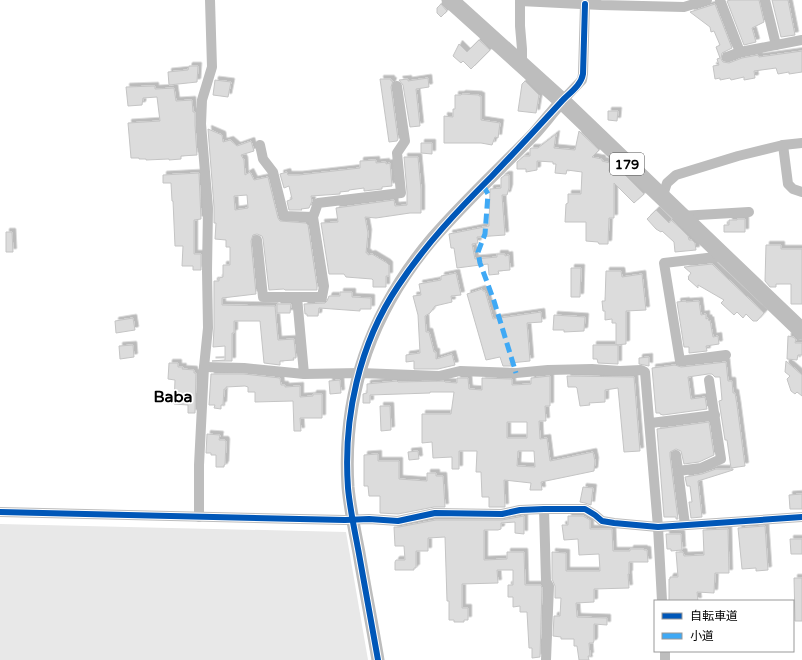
<svg xmlns="http://www.w3.org/2000/svg" width="802" height="660" font-family="'Varela Round','Noto Sans JP',sans-serif">
  <style>
    .green { fill: #e8e8e8 }
    .building { fill: #dcdcdc; stroke: #c4c4c4; fill-rule: evenodd; filter: url(#shadow) }
    .lines { fill: none; stroke-linecap: round; stroke-linejoin: round }
    .minor { stroke: #bdbdbd; stroke-width: 10 }
    .tertiary { stroke: #bdbdbd; stroke-width: 13 }
    .trunk { stroke: #bdbdbd; stroke-width: 17 }
    .quiet { stroke: #3fa9f5; stroke-width: 5; stroke-dasharray: 10 5; stroke-linecap: butt }
    .cycleway-casing { stroke: #fff; stroke-width: 8 }
    .cycleway { stroke: #0057b8; stroke-width: 6 }
    .labels { text-anchor: middle; stroke-width: 3.5; stroke-linejoin: round; paint-order: stroke }
    .shield { fill: #fff; stroke: #4c4c4c; stroke-width: 1 }
    .shield-label { font-size: 13px; font-weight: bold; fill: #000 }
    .quarter-label { font-size: 16px; font-weight: bold; fill: #000; stroke: #fff }
  </style>
  <defs>
    <filter id="shadow"><feDropShadow dx="3.5" dy="-3.5" stdDeviation="0" flood-color="#0004"/></filter>
  </defs>
  <rect width="100%" height="100%" fill="#fff"/>
  <!-- green -->
  <path class="green" d="M0 524 346 532 368 660H0Z"/>
  <!-- building -->
  <g class="building">
    <path d="M731 0H759L764 22 752 28 756 42 744 45 727 1Z"/>
    <path d="M772 0H788L795 35 781 37Z"/>
    <path d="M441 4 447 11 441 17 437 13V8Z"/>
    <path d="M715 4 732 48 722 53 721 59 723 62 729 63 742 58 758 55 759 57 802 51V72L789 74V72L778 74 776 68 754 71 755 78 744 80V77L731 80 730 78 720 80V78L715 79 713 66 719 65 717 59 720 58 716 47 720 45 714 31 711 32 710 27 690 12Z"/>
    <path d="M479 40 490 50 471 69 463 61 461 63 453 56 459 44 467 52Z"/>
    <path d="M189 66H198L197 82 169 85 168 72 188 70Z"/>
    <path d="M428 78 429 87 416 89 420 126 410 127 403 85 399 80 408 79V81Z"/>
    <path d="M380 79H391V81H393L391 87 398 139 397 141 389 142Z"/>
    <path d="M215 80 231 82 228 97 213 95Z"/>
    <path d="M525 81 539 95 536 113 518 111 522 84Z"/>
    <path d="M155 86V89L174 88 176 101 192 100 193 112H195V125L197 155 181 156V159L169 160V159L146 160V159H139V158H131L128 123 160 121 157 97 143 98 142 105 128 106 126 87Z"/>
    <path d="M462 94 479 95V96H481V120L500 123 498 138 495 137 492 145 481 143H444V116L453 117V109H455V95H461Z"/>
    <path d="M608 111H618L617 121 608 120Z"/>
    <path d="M208 129 222 135 223 142 230 140 237 146 251 141 254 151 241 155 244 160 245 175 250 172 254 180 268 177 278 218 280 221 306 223 308 225 317 286V290H285L284 289 269 290 263 239 262 236 257 234 253 235 251 241 256 294 222 298V305L275 306 278 340 294 339 296 358H293L294 360 280 361V365L264 363 260 321H234V333H232V361H212L225 360V346L213 347 214 328V281H219V278L223 277V265H230V247H226V240L215 239 216 223H214V207ZM247 195 248 208 235 210 234 196Z"/>
    <path d="M579 131 599 150 592 157 602 159V161L610 163 609 171 619 173 621 171 644 194 634 203 614 183V218H609L608 244H599L598 242 586 241V222H565L566 204 568 203V194H581L582 172 567 170 566 174 555 173 556 164H553V162L537 161V170L526 172V169H517V162L524 156H530V149L531 148H538L556 134 554 148 575 150Z"/>
    <path d="M421 143H432V154L421 153Z"/>
    <path d="M404 157H418L421 189V213H410L376 218 365 217 368 233 366 253H368V255L372 254 387 263 389 265V276H386V287H373V280L372 279 346 277 344 274H329L321 223 338 222 336 208 394 200 395 206 407 205V192Z"/>
    <path d="M376 160V163L386 162V164L390 163 392 186 382 187V189L364 191V188L349 190V191L340 192V194L311 196 312 201 309 208 301 209 302 210H289L287 201 292 199 289 186 284 188 280 174 287 172 288 175H299L360 168V161Z"/>
    <path d="M199 173 201 219 194 220V254H201V270H193V266H182L183 246H175L173 201H172L171 183H163V175Z"/>
    <path d="M505 175H509V188L507 195H502L505 235 477 237 478 243 472 244 475 259 497 257V254H505V256L509 255 510 270 498 271 499 274 489 275 488 264 457 268 454 248H451L449 234 489 226 490 189 501 188V178Z"/>
    <path d="M656 210 669 223 671 220 679 227 688 236 689 240H692L695 243 696 250 675 252 674 242 662 231 661 232 656 229 647 219Z"/>
    <path d="M737 219H745V232H724V225H729V220H737Z"/>
    <path d="M6 232H12L13 252H6Z"/>
    <path d="M766 245H781V249H802V304H791V284H776V287H770L765 281Z"/>
    <path d="M712 264 764 313 757 321H753L746 314 743 318 737 312 734 315 721 303 724 300 698 285V288L688 279 689 278 688 277 691 273 684 267Z"/>
    <path d="M571 268H581L580 297H571Z"/>
    <path d="M606 271H621L622 277 642 274 646 310 626 311V344L616 345V323H612V319L605 320V311H603L602 301H605Z"/>
    <path d="M456 273 461 295 451 296 452 302 435 306 430 313 425 316 426 332H429L434 352H436V359L452 354 455 365 438 369H414V361L406 362V355L420 353 418 315 413 296 421 295 419 284 441 280V276Z"/>
    <path d="M482 289 483 291H485L493 319 541 312 542 322 527 323 530 361 510 363 511 366H503L500 357 486 360 467 294Z"/>
    <path d="M340 292H352V297L371 298V309H360V311L319 308 318 316H307V314H305L304 304 325 303 327 301 329 296H340Z"/>
    <path d="M686 301V302L699 301 701 315 706 314V319L708 318 709 321 710 320 713 337 718 336 719 344 706 346 707 351 689 353V347H684L677 302Z"/>
    <path d="M277 304H291L290 313H277Z"/>
    <path d="M554 315 585 317 584 331 564 332V330H553Z"/>
    <path d="M133 318 135 330 116 333 115 321Z"/>
    <path d="M788 336 793 337 796 339 795 343H802V355H798L797 360 787 359Z"/>
    <path d="M133 345 134 357 120 359 119 346Z"/>
    <path d="M593 345H618V364L598 363 597 359H593Z"/>
    <path d="M649 357V366L639 364V358Z"/>
    <path d="M786 361 802 375V396L797 392 795 394 791 391 787 379 790 376 785 372Z"/>
    <path d="M726 362 728 381H732L733 393H735L737 405 745 466 731 468 727 440H725L719 401 722 400 720 377H715L712 374H708L688 377 691 399 705 397 707 409 663 415 660 414V413H656L652 368 675 365 681 367Z"/>
    <path d="M169 363H178V367H183L182 369 194 370V373H196L195 413H188V405L174 404 175 380 168 379Z"/>
    <path d="M211 374H244L280 378 281 385H285V387L300 386V397L313 396V394H322V418H300L301 431H294L293 401 255 402V392H248V387L245 386 226 387V389H224L223 405H221V409L214 408 215 405H209Z"/>
    <path d="M550 376V406H545L546 421H539L540 439 547 438 550 461 593 452 595 461 594 471 541 482 542 490H530L531 483 504 480 505 507H489V497H482L481 472H476L477 451H459V469H452V457L433 458 432 442 422 443V414H451L454 392H430V393L370 395V403H363V394L367 393V384L397 381 398 382 444 381 445 382 457 383V378H468L469 389 482 390V378L512 379V385L531 384V378ZM507 422H527V438H507ZM518 451H534L535 467 517 466Z"/>
    <path d="M567 376 634 377 640 451 624 452 618 388 605 390V402L589 403 590 405 580 406 577 388 576 387H568Z"/>
    <path d="M340 380 341 393 330 394 329 381Z"/>
    <path d="M380 406H390L391 430 381 431Z"/>
    <path d="M709 422 714 455 699 462 684 464 681 451 676 449 670 452V456L678 519H676V517H664L657 429Z"/>
    <path d="M207 434 220 435 219 440H225L226 442 225 465H224V467H216V455H211V453H206Z"/>
    <path d="M418 451 419 459 409 460 408 452Z"/>
    <path d="M378 454V461H399V479L427 481V473H436V476H443L445 507H434L398 514 380 513V496H369L368 486H364V455Z"/>
    <path d="M716 469H733V470L698 481 702 517 691 518 689 502H692L690 486H687L685 477 702 474Z"/>
    <path d="M583 487 593 488 591 505 585 503 580 502Z"/>
    <path d="M802 494V509H790L789 495Z"/>
    <path d="M524 516V534L515 533V522L501 523V529L498 530H484V560L507 559V552H524L525 585H541L542 588 540 657 532 658V648H529L527 612H520V606L513 607V597H508V585H513V570H497L498 583 462 584V608H468V620H464V622H454V620H449V601H447L445 537 428 538V551H416V568H414V570H395V562L396 560H405L404 546H395L394 527H399L436 520H502Z"/>
    <path d="M568 516H583L590 520V529H612L613 551H630V549H644V550H647L648 562H629V574H628L629 588 594 589V602L576 603 577 617 607 618V625L594 624V641L593 643H589L590 656H588L589 660H579L577 646H574V639H561V637L553 636 554 616H560L561 598H555V586L552 579V552L566 553V571H600L599 554 579 555 578 539 564 540 562 525H568Z"/>
    <path d="M765 526 768 570 756 571V568L742 569 738 528Z"/>
    <path d="M728 529 729 573H715L714 593 697 592 698 601H669V579H670V577H678L676 552H683L684 556 704 555 703 530Z"/>
    <path d="M666 534H681L682 550 671 551V549H667Z"/>
    <path d="M790 539H802V554H791Z"/>
    <path d="M794 578H802V621H795Z"/>
  </g>
  <g class="lines">
    <!-- minor -->
    <g class="minor">
      <path d="M520 0V26L522 49V65"/>
      <path d="M720 0 740 52"/>
      <path d="M765 0 776 45"/>
      <path d="M520 1 601 5 684 7 707 0"/>
      <path d="M727 57 740 52 802 40"/>
      <path d="M562 101 582 80 583 74 585 4"/>
      <path d="M260 145 263 159 273 172 284 216 313 217"/>
      <path d="M783 145 788 184 793 189 802 192"/>
      <path d="M662 198 667 183 676 175 738 156 783 145 802 143"/>
      <path d="M681 216 749 212"/>
      <path d="M257 240 263 297H322L324 286 313 217 318 203 401 193 397 153 405 141 397 86"/>
      <path d="M724 256 664 263 680 361 726 355"/>
      <path d="M297 297 304 374"/>
      <path d="M204 367 244 368 304 374 360 373 439 376 460 371 516 373 548 370 592 369 620 371 641 370 645 372 658 527 662 601"/>
      <path d="M651 423 715 415"/>
      <path d="M676 455 685 525"/>
      <path d="M678 471 701 468 721 459 709 380"/>
      <path d="M544 509 546 581 549 586 546 660"/>
      <path d="M0 512 345 520 369 519 398 521 435 513 502 514 520 510 544 509H585L595 515 602 521 614 523 658 527 802 517"/>
      <path d="M199 517V465L204 367 208 328 207 271 208 208 201 124 202 100 212 67 210 0"/>
      <path d="M665 651V660"/>
    </g>
    <!-- tertiary -->
    <path class="tertiary" d="M378 660C372 624 365 589 359 553 355 532 350 509 348 487 342 392 372 310 433 238 464 202 500 169 533 135 543 124 552 112 562 101"/>
    <!-- trunk -->
    <path class="trunk" d="M450 0 562 101 802 331"/>
    <!-- quiet -->
    <path class="quiet" d="M483 185 488 194 485 234 478 252 480 263 494 301 516 373"/>
    <!-- cycleway casing -->
    <g class="cycleway-casing">
      <g id="cycleway">
        <path d="M0 512 345 520 369 519 398 521 435 513 502 514 520 510 544 509H585L595 515 602 521 614 523 658 527 802 517"/>
        <path d="M378 660C372 625 365 589 359 554 355 532 350 510 348 488 343 418 359 344 398 286 425 245 458 210 492 176 515 152 538 127 561 102 568 94 581 86 583 74L585 4"/>
      </g>
    </g>
    <!-- cycleway -->
    <use href="#cycleway" class="cycleway"/>
  </g>
  <g class="labels">
    <!-- shield labels -->
    <rect class="shield" x="610" y="153" width="34" height="22" rx="3"/>
    <g class="shield-label">
      <text x="627" y="169">179</text>
    </g>
    <!-- quarter labels -->
    <g class="quarter-label">
      <text x="173" y="402">Baba</text>
    </g>
  </g>
  <!-- legend -->
  <rect x="654" y="600" width="140" height="52" fill="#ffffff" stroke="#999999"/>
  <rect x="662" y="613" width="20" height="6" fill="#0057b8" stroke="#999999"/>
  <text x="690" y="620" font-size="12" fill="#000000">自転車道</text>
  <rect x="662" y="633" width="20" height="6" fill="#3fa9f5" stroke="#999999"/>
  <text x="690" y="640" font-size="12" fill="#000000">小道</text>
</svg>
